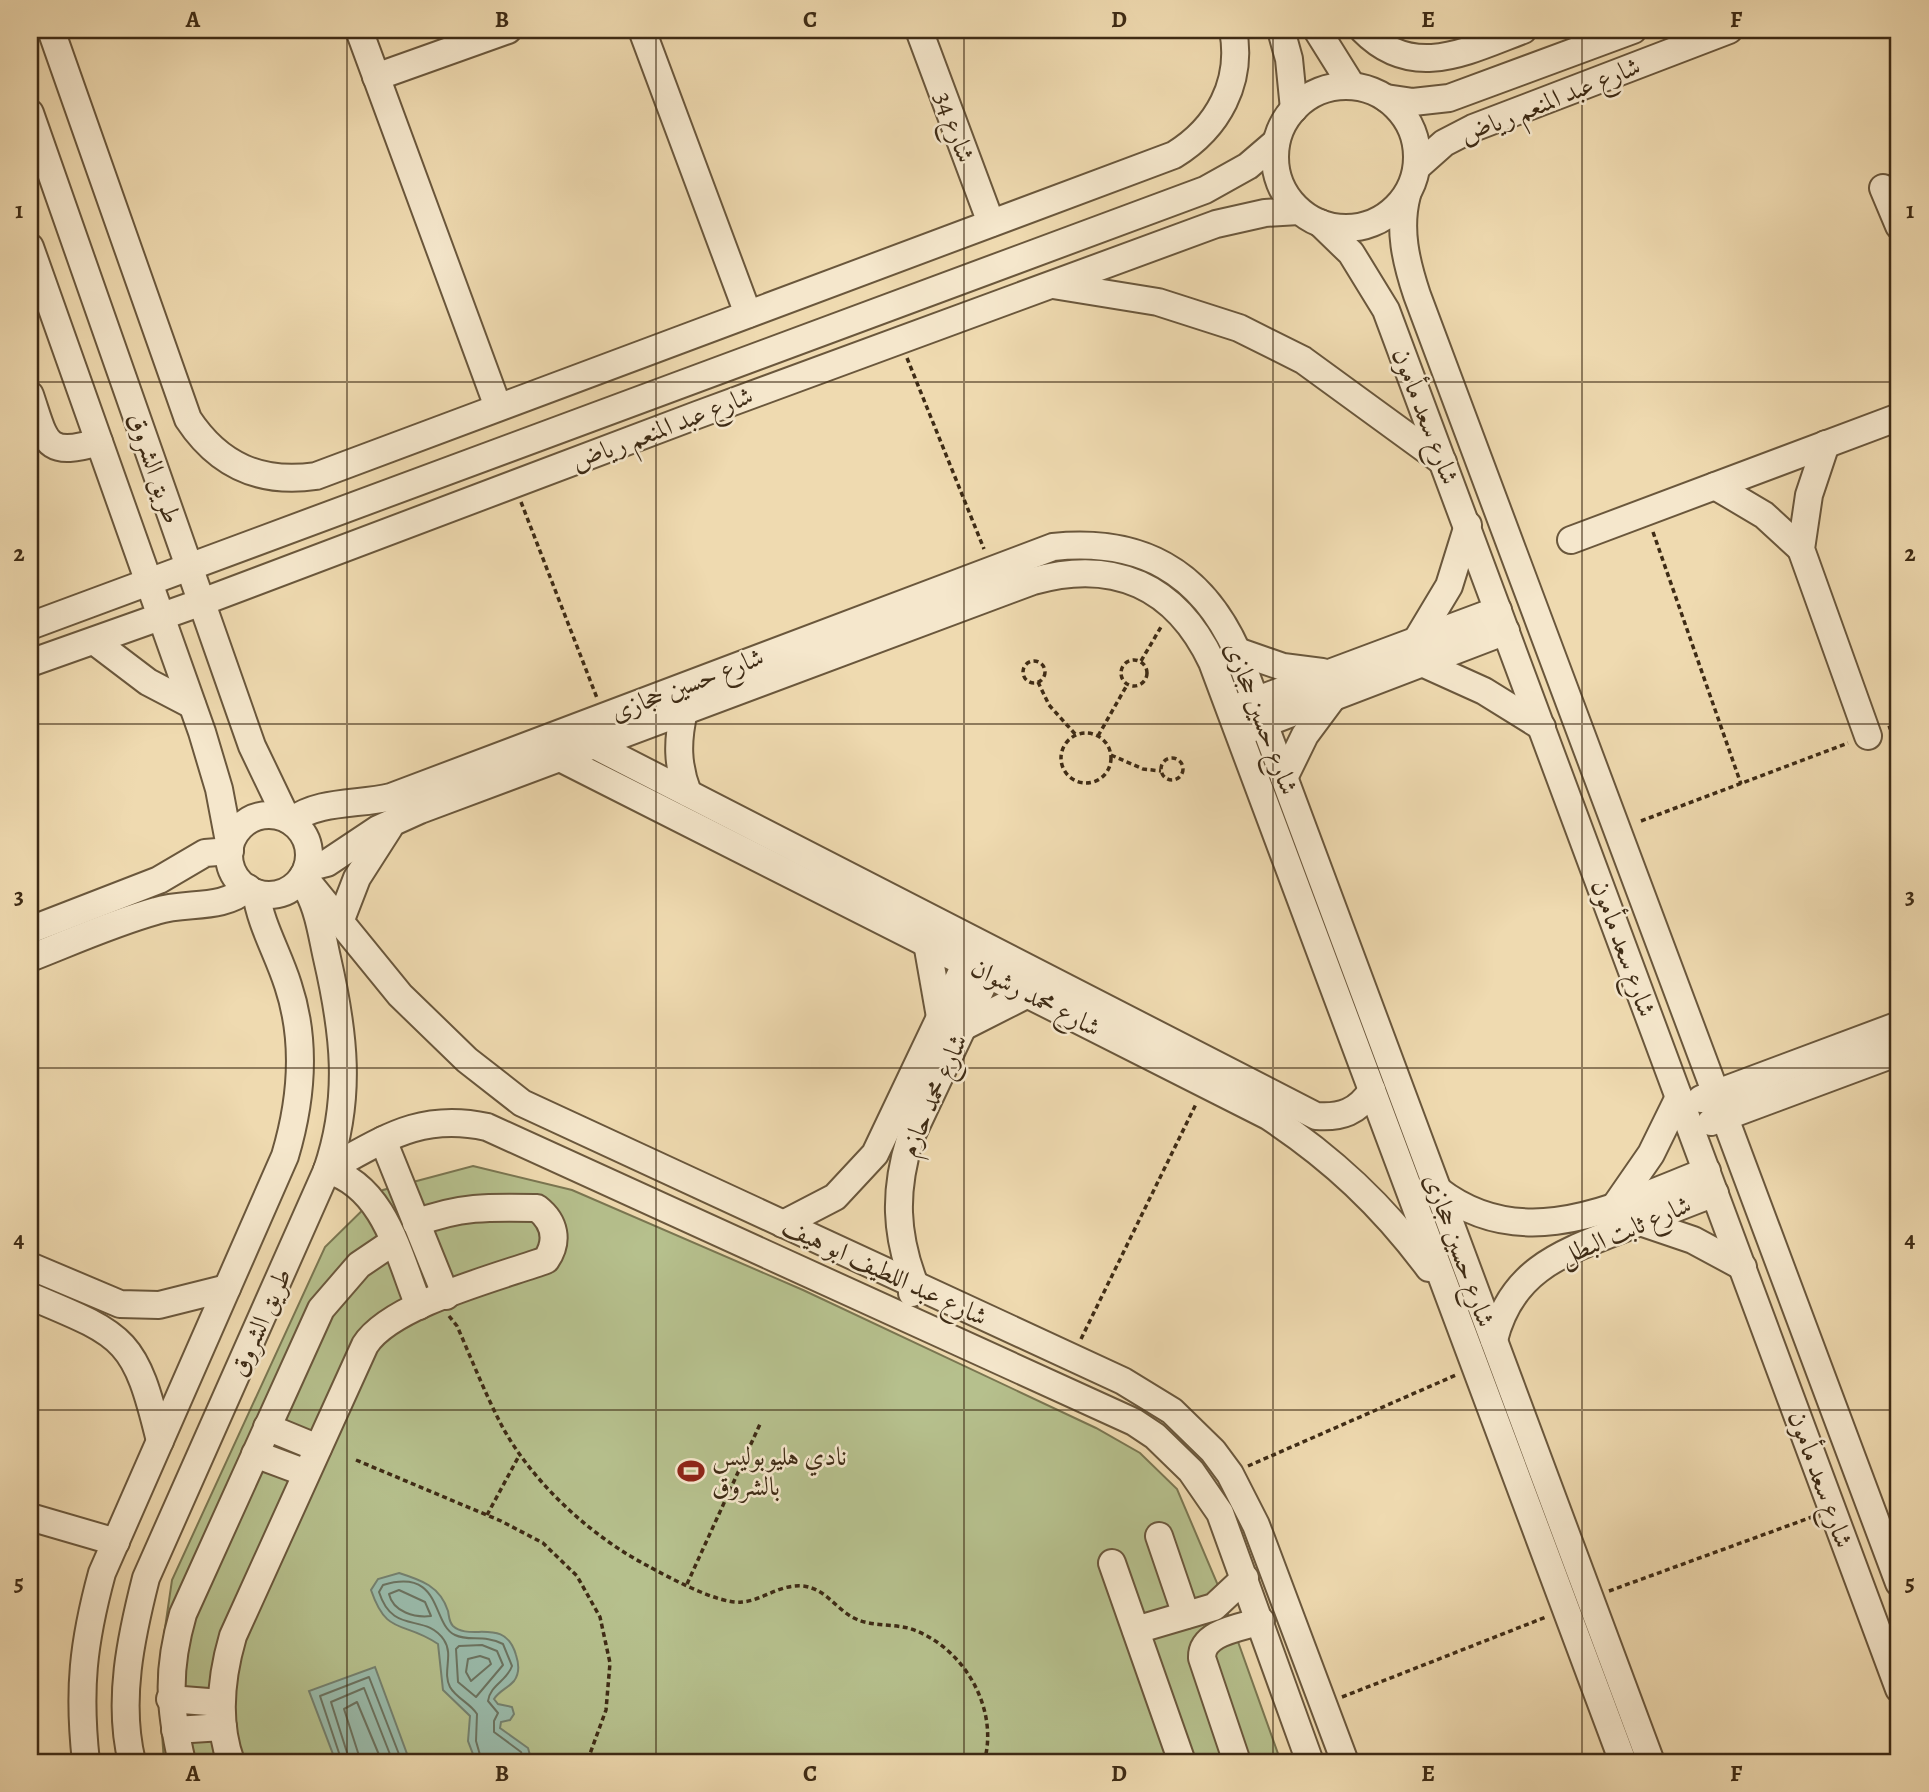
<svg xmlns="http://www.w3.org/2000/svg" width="1929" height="1792" font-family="Alegreya,Amiri,serif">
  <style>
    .green { fill: #b6c08d; stroke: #7a7651; stroke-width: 2 }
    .water { fill: #9abbab; stroke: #75816f; stroke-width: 2 }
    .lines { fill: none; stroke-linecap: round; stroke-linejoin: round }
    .shore { stroke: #6c7360; stroke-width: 2 }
    .minor-casing { stroke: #6a573c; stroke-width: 30 }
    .path { stroke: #3e2b15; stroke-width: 3.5; stroke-dasharray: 5 3.5; stroke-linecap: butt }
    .minor { stroke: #f5e7cc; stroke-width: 26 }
    .grid { fill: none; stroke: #3e2b15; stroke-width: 2; stroke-opacity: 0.55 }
    .labels { text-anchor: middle; stroke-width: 5; stroke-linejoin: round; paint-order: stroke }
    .street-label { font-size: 26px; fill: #3e2b15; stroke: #f5e7cc }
    .poi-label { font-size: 26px; fill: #3e2b15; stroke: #f5e7cc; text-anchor: start }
    .neatline { fill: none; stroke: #3e2b15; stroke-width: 2.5 }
    .grid-label { font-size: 23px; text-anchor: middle; font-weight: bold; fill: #3e2b15 }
  </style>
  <rect width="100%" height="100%" fill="#efdab0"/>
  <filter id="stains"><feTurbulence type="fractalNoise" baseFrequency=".00286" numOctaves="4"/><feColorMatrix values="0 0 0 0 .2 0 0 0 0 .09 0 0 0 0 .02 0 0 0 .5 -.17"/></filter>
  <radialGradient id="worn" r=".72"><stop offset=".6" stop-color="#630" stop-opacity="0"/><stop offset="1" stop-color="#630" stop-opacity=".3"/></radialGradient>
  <!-- green -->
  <path class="green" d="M473 1166 572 1190 803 1290 1096 1428 1140 1453 1177 1489 1217 1583 1281 1762H164L158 1676 172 1580 325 1247 383 1190Z"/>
  <!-- water -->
  <g class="water">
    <path d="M399 1573C421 1580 440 1586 448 1611 449 1616 449 1622 453 1626 470 1642 505 1616 516 1655 519 1664 520 1673 514 1681 508 1688 499 1691 494 1699L498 1704 512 1707 514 1714 510 1720 501 1722 500 1728 528 1748 532 1762H476L468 1741 470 1716 443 1690 438 1644C403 1620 387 1637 371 1590L378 1579Z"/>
    <path d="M375 1667 410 1762H336L309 1691Z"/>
  </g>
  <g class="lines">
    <!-- shore -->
    <g class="shore">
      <path d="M399 1590 425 1602 431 1616C415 1618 393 1612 389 1594Z"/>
      <path d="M482 1645 497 1651 503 1665 476 1697 458 1682 456 1649 459 1646Z"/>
      <path d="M480 1656 489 1659 491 1664 471 1681 466 1672 468 1659Z"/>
      <path d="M342 1762 320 1696 369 1677 402 1762"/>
      <path d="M350 1762 331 1702 364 1688 393 1762"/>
      <path d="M361 1762 344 1709 357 1702 382 1762"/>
      <path d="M482 1762 476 1741 477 1714C470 1703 456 1698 450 1687 442 1672 454 1655 444 1640 425 1612 393 1636 379 1592L383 1585C443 1567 431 1624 455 1635 469 1642 484 1634 503 1644L512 1666C507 1681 490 1685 488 1701L498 1713 494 1721V1732L521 1752 525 1762"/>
    </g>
    <!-- minor casing -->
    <g class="minor-casing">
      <g id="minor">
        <path d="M51 30 188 419C219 466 261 484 316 476L1174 155C1218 128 1243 82 1233 30"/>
        <path d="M359 30 498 407"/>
        <path d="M642 30 748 314"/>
        <path d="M919 30 991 223"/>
        <path d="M1281 30 1289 59 1294 109"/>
        <path d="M1317 30 1352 86"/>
        <path d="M1363 30C1413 81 1467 51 1523 30"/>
        <path d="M376 77 508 30"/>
        <circle cx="1346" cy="157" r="71"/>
        <path d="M1386 98 1413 102 1449 98 1633 30"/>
        <path d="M30 113 252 746 287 819"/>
        <path d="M1417 167 1444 143 1473 128 1729 30"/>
        <path d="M1883 188 1899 226"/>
        <path d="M1407 195C1398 229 1406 262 1417 295L1899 1583"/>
        <path d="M1320 223 1351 253 1386 310 1899 1689"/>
        <path d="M30 247 202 732 219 789 230 847"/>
        <path d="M1053 285 1158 302 1239 328 1303 360 1443 462"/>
        <path d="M30 395C46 442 44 458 99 442"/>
        <path d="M1826 444 1809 495 1801 549 1868 736"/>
        <path d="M1715 486 1764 515 1801 549"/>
        <path d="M1571 540 1899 417"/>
        <path d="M30 626 1205 190 1248 166 1276 142"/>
        <path d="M94 641 148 682 192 705"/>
        <path d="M1416 641 1449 586 1468 525"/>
        <path d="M1237 651 1283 667 1322 672"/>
        <path d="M30 663 202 602 697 415 1216 224 1265 213 1299 211"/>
        <path d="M1422 663 1484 691 1542 727"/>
        <path d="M1241 706 1498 610"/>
        <path d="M684 711C677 741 677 765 688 793"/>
        <path d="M1250 729 1506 631"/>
        <path d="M594 745 1316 1116C1341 1118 1358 1112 1372 1090"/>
        <path d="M560 758 1268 1116C1332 1158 1383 1206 1429 1268"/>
        <path d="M1284 778 1305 735 1334 696"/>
        <circle cx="269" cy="855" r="40"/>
        <path d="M291 821C319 800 358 805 391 797L1053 547C1141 538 1201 571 1237 651L1651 1762"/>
        <path d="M307 868 327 863 378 829 420 810 1033 581C1114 558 1176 586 1212 662L1623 1762"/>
        <path d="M303 876 400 995 467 1060 522 1103 1123 1381 1172 1411 1213 1451 1230 1474 1256 1525 1345 1762"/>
        <path d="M340 922 357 878 389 828"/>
        <path d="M30 930 159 880 205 853 230 851"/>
        <path d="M927 943 940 1017"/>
        <path d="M30 958C71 942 113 923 156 911 187 901 221 911 248 888"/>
        <path d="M963 1027 1028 994"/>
        <path d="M1701 1099 1899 1025"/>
        <path d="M1711 1122 1899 1052"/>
        <path d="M383 1140 446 1296"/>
        <path d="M327 1170C383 1140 420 1112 487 1127L1134 1422 1155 1436 1191 1471 1220 1513 1310 1762"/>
        <path d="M327 1170C385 1186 399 1257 419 1306"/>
        <path d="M1438 1190C1524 1257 1619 1205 1707 1171"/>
        <path d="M1615 1206 1651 1154 1679 1097"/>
        <path d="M1640 1222 1693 1240 1743 1267"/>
        <path d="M783 1224 835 1197 875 1154 974 946"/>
        <path d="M30 1266 120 1304 159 1305 227 1288"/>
        <path d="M912 1293 915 1285C895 1234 894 1191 910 1139L996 957"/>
        <path d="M30 1296C126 1336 135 1338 160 1441"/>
        <path d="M1494 1340C1511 1271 1559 1254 1620 1230 1651 1218 1683 1205 1715 1193"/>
        <path d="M267 1427 318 1448"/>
        <path d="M255 1454 306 1473"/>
        <path d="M30 1517 116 1542"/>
        <path d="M1159 1536 1186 1615"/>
        <path d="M1112 1563 1182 1762"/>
        <path d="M1136 1630 1214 1607 1245 1578"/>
        <path d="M170 1699 221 1703"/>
        <path d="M175 1730 223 1727"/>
        <path d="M86 1762C78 1690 83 1643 102 1573L285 1156C302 1099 307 1042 288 985 278 953 261 926 256 893"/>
        <path d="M132 1762C117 1701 131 1637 146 1578L327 1170C352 1097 344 1032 327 958 322 936 319 912 308 891"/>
        <path d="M182 1762C169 1707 167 1669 183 1614L321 1309 359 1265 393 1242"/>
        <path d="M231 1762C216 1721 221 1677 233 1636L365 1345C391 1304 499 1277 546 1260 559 1241 555 1222 537 1208 490 1207 460 1206 416 1223"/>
        <path d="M1237 1762 1202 1658C1201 1632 1240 1628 1261 1621"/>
      </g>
    </g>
    <!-- path -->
    <g class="path">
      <path d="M907 358 984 549"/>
      <path d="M521 502 597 698"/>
      <path d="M1653 532 1741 784"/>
      <circle cx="1134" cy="673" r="13"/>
      <path d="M1141 661 1161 627"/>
      <circle cx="1034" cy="672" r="11"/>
      <path d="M1038 682 1049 705 1076 735"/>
      <path d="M1888 728 1899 724"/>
      <circle cx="1086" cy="758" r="25"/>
      <path d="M1098 736 1127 685"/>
      <path d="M1111 755 1143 769 1161 771"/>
      <circle cx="1172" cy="769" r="11"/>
      <path d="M1641 821 1848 743"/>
      <path d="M449 1316 457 1326C472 1360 486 1396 503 1428 534 1484 592 1537 648 1566 668 1577 720 1605 742 1602 764 1600 779 1584 803 1586 827 1589 836 1610 856 1619 871 1626 891 1624 908 1628 962 1644 1000 1708 984 1762"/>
      <path d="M1081 1339 1196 1104"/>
      <path d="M356 1460 501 1521 543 1543 577 1576 600 1617 610 1663 606 1710 587 1762"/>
      <path d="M1248 1466 1456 1375"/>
      <path d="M1892 1488 1899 1485"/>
      <path d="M487 1515 520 1454"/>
      <path d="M687 1584 761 1422"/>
      <path d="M1609 1591 1812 1517"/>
      <path d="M1342 1697 1546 1617"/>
    </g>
    <!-- minor -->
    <use href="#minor" class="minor"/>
  </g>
  <!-- grid -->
  <path class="grid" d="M347 30V1762M656 30V1762M964 30V1762M1273 30V1762M1582 30V1762M30 382H1899M30 724H1899M30 1068H1899M30 1410H1899"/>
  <!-- icons -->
  <defs>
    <g id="stadium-bare" transform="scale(2.1)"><path d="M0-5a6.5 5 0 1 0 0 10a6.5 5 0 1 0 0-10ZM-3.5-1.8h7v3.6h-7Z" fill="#8f2418" stroke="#f5e7cc" stroke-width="2.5" paint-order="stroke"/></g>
  </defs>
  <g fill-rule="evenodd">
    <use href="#stadium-bare" x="691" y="1471"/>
  </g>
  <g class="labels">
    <!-- street labels -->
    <g class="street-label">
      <text transform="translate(1550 100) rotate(-22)" y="9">شارع عبد المنعم رياض</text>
      <text transform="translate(955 127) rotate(70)" y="9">شارع 34</text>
      <text transform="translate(1426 416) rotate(69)" y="9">شارع سعد مأمون</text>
      <text transform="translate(662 428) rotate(-21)" y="9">شارع عبد المنعم رياض</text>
      <text transform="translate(155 468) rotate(71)" y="9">طريق الشروق</text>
      <text transform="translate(687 684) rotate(-21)" y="9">شارع حسين حجازى</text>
      <text transform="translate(1262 718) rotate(69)" y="9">شارع حسين حجازى</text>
      <text transform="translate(1624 948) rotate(70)" y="9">شارع سعد مأمون</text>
      <text transform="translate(1036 997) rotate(27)" y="9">شارع محمد رشوان</text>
      <text transform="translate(933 1095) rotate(-66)" y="9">شارع محمد حازم</text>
      <text transform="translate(1625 1230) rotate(-23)" y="9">شارع ثابت البطل</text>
      <text transform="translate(1460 1250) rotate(70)" y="9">شارع حسين حجازى</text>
      <text transform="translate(885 1271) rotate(25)" y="9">شارع عبد اللطيف ابو هيف</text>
      <text transform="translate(260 1322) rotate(-66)" y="9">طريق الشروق</text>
      <text transform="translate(1821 1479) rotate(70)" y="9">شارع سعد مأمون</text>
    </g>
    <!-- poi labels -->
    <g class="poi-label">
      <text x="712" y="1465">نادي هليوبوليس<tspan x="712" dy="30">بالشروق</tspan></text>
    </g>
  </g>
  <!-- margin -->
  <rect width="1929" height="1792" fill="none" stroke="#efdab0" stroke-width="77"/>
  <rect x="38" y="38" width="1852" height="1716" class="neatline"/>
  <g class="grid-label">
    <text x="193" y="27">A</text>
    <text x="502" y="27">B</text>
    <text x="810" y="27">C</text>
    <text x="1119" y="27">D</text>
    <text x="1428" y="27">E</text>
    <text x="1736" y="27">F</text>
    <text x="19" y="218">1</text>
    <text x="1910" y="218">1</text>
    <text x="19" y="561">2</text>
    <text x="1910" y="561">2</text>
    <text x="19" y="904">3</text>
    <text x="1910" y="904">3</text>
    <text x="19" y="1247">4</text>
    <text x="1910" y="1247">4</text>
    <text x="19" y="1590">5</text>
    <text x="1910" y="1590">5</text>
    <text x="193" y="1781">A</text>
    <text x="502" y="1781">B</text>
    <text x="810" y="1781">C</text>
    <text x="1119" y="1781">D</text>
    <text x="1428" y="1781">E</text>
    <text x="1736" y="1781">F</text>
  </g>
  <rect width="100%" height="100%" filter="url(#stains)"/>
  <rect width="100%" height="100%" fill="url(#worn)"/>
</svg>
